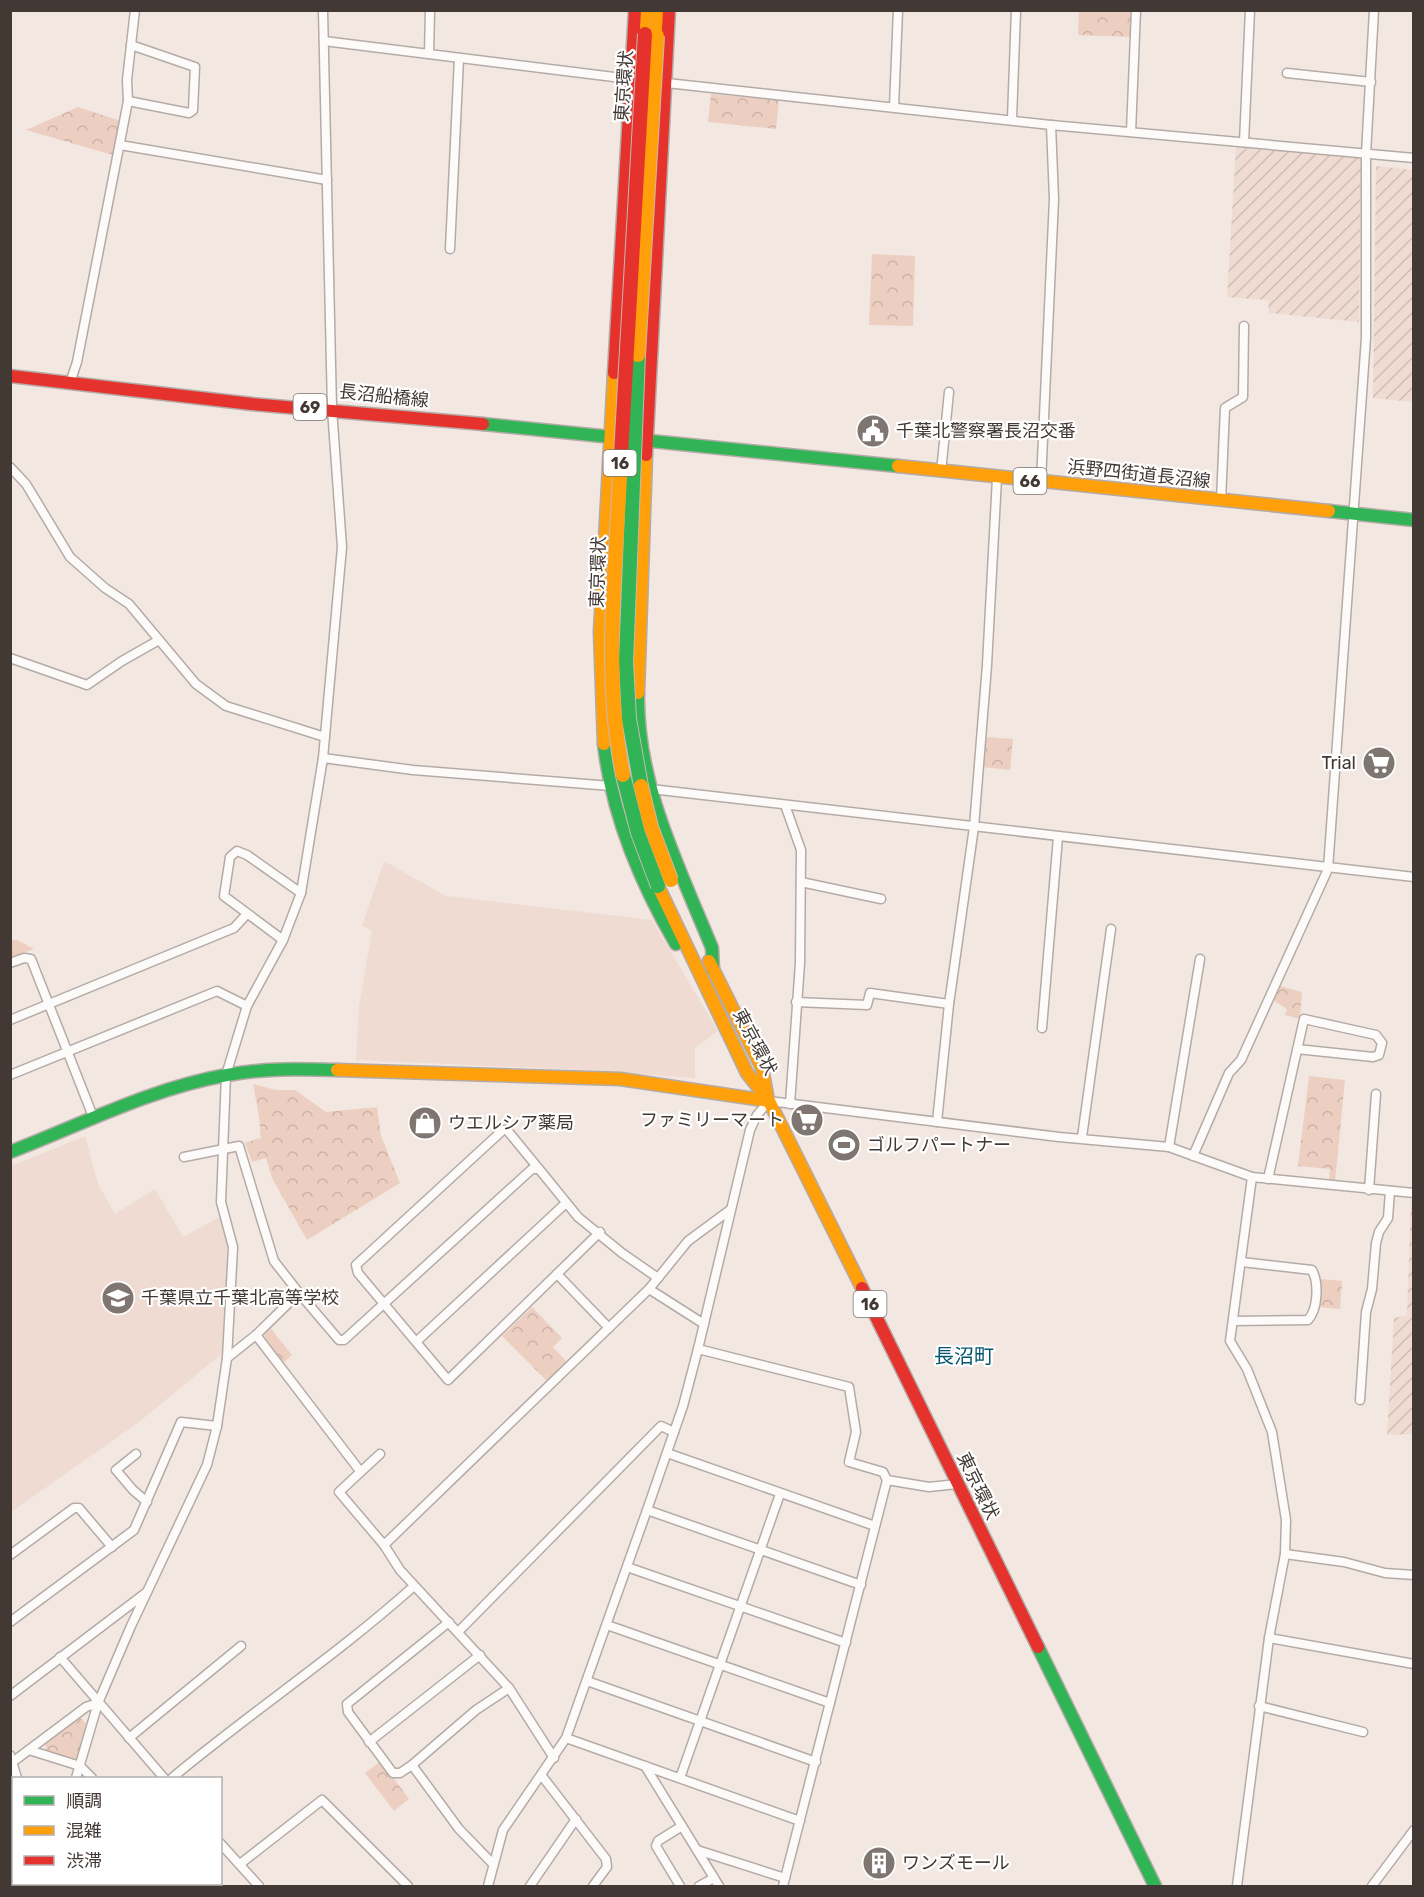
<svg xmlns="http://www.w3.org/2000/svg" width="1424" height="1897" font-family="Rubik,'Noto Sans JP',sans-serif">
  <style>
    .built { fill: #efdbd1 }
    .industrial { fill: url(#industrial-furrows) }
    .forest { fill: url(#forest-crowns) }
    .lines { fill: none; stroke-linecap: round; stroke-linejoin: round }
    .street-casing { stroke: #b4aba7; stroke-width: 11 }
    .fast-casing { stroke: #b4aba7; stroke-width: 15 }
    .slow-casing { stroke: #b4aba7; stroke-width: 15 }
    .jam-casing { stroke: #b4aba7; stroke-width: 15 }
    .street { stroke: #fdfbfa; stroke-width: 8 }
    .fast { stroke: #30b455; stroke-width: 12 }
    .slow { stroke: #ff9f0a; stroke-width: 12 }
    .jam { stroke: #e5322d; stroke-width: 12 }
    .fast-bridge-casing { stroke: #c8b9b2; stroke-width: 16; stroke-linecap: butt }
    .slow-bridge-casing { stroke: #c8b9b2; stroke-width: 16; stroke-linecap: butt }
    .jam-bridge-casing { stroke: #c8b9b2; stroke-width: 16; stroke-linecap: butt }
    .fast-bridge { stroke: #30b455; stroke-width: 14 }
    .slow-bridge { stroke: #ff9f0a; stroke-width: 14 }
    .jam-bridge { stroke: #e5322d; stroke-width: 14 }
    .labels { text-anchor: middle; stroke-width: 4.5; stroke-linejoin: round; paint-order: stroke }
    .shield { fill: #fff; stroke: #7b7472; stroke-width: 1.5 }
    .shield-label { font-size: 16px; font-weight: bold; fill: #423935 }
    .street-label { font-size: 18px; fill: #423935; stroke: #fff }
    .poi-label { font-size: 18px; fill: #423935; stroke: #fff; text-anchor: start }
    .neighbourhood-label { font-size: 20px; fill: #04556f; stroke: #fff }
  </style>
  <defs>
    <pattern id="industrial-furrows" width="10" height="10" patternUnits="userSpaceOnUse" patternTransform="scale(1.5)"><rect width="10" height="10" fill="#efdbd1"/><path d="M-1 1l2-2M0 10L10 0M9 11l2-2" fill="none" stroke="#cebdb4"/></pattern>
    <pattern id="forest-crowns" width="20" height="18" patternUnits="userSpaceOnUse" patternTransform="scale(1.5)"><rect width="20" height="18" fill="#eccfc1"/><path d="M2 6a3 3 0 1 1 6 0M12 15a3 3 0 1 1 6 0" fill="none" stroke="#ccb2a6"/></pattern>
  </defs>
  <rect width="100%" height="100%" fill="#f2e7e1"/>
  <!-- built -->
  <g class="built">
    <path d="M384 861 446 896 652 920 718 1031 695 1048V1078L562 1069 356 1060 359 1007 372 930 362 926Z"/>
    <path d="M85 1136 98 1184 115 1214 155 1189 183 1237 220 1217 227 1245 224 1352 139 1422 11 1512V1166Z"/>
  </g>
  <!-- industrial -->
  <g class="industrial">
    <path d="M1236 147 1361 158 1359 322 1269 313 1268 300 1227 297Z"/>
    <path d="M1376 166 1413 170V402L1373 398Z"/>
    <path d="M1411 1201H1414L1413 1434 1387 1435 1394 1318 1407 1315Z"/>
  </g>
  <!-- forest -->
  <g class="forest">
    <path d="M1079 11H1132L1131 37 1078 35Z"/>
    <path d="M711 94 779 100 776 129 708 122Z"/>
    <path d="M78 107 121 121 113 155 26 130Z"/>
    <path d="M872 254 915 256 913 326 869 325Z"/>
    <path d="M984 737 1013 739 1010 770 982 767Z"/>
    <path d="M11 940H17L34 949 11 958Z"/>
    <path d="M1280 986 1302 992 1300 1019 1285 1015 1287 1009 1273 1000Z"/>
    <path d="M1309 1076 1345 1080 1335 1182 1329 1181 1330 1169 1298 1166Z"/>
    <path d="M253 1084 276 1090H295L326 1112 377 1107 381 1136 400 1183 307 1240 272 1178 266 1158 252 1162 245 1143 259 1138 261 1140 259 1116Z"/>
    <path d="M1321 1279 1342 1281 1340 1309 1319 1307Z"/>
    <path d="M532 1307 562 1338 553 1347 567 1362 547 1381 502 1336Z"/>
    <path d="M271 1329 292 1355 283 1363 264 1340 265 1334Z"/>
    <path d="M78 1716 88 1725 79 1758 73 1761 47 1752 45 1743Z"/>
    <path d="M381 1761 409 1799 394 1811 365 1773Z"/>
  </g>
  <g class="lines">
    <!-- street casing -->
    <g class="street-casing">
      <g id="street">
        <path d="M324 41 630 79"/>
        <path d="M429 54 430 10"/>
        <path d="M1287 73 1371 82"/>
        <path d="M667 83 1051 125 1414 158"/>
        <path d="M128 101 189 113 193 110 195 67 131 45"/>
        <path d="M894 107 898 10"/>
        <path d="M1012 119 1016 10"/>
        <path d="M1131 132 1136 10"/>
        <path d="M1244 142 1250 10"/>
        <path d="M120 145 327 180"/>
        <path d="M450 249 459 58"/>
        <path d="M70 383 77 362 128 101 127 80 135 10"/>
        <path d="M10 467 26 484 70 557 105 588 129 604 196 684 226 706 325 737"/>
        <path d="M941 472 949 392"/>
        <path d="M1041 482 1054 199 1051 125"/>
        <path d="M1221 501 1225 408 1243 397 1244 326"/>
        <path d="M10 658 87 685 122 661 159 640"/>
        <path d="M323 758 413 770 611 786"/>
        <path d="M651 789 1414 877"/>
        <path d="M785 805 801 850 800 963 790 1104"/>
        <path d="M801 882 881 899"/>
        <path d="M283 940 224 896 230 857 237 851 247 855 301 893"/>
        <path d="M10 963 24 958 31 959 94 1119"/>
        <path d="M796 1002 867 1005 870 993 949 1004"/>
        <path d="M10 1020 234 928 247 914"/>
        <path d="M1042 1028 1058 837"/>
        <path d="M10 1075 217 991 247 1006"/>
        <path d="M937 1122 949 1004 974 827 987 665 997 478"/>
        <path d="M1082 1137 1111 929"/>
        <path d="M1169 1147 1200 959"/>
        <path d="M1193 1156 1229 1073 1241 1060 1328 869 1366 338V154L1374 10"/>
        <path d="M184 1157 239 1146 274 1261 299 1293"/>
        <path d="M539 1169 507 1130H503L356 1265 358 1273 448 1380 600 1232"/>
        <path d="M1268 1179 1304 1019 1376 1035 1382 1043 1379 1055 1373 1057 1297 1049"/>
        <path d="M1369 1190 1376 1094"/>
        <path d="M557 1274 609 1328"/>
        <path d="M649 1289 704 1324"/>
        <path d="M1233 1321 1308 1320C1318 1309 1319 1283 1312 1270L1242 1262"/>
        <path d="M256 1335 360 1471"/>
        <path d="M417 1341 566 1203"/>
        <path d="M698 1349 849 1387 856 1432 849 1462 883 1472 887 1480 783 1886"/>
        <path d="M227 1358 256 1335 299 1293 339 1340H344L532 1169H539L578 1217 622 1253 658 1278"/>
        <path d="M1360 1400 1366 1312 1372 1289 1376 1243 1379 1232 1388 1218 1390 1191"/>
        <path d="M667 1453 875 1526"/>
        <path d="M136 1454 116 1470 133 1490 147 1502"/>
        <path d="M380 1454 339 1492 384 1545 400 1570 509 1688 554 1758"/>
        <path d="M887 1480 929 1487 957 1484"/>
        <path d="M647 1510 861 1585"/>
        <path d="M384 1545 649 1289 688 1241 730 1210"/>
        <path d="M1285 1554 1344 1562 1385 1573 1414 1575"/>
        <path d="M10 1555 74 1508H79L112 1547"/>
        <path d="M627 1567 846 1643"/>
        <path d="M10 1622 134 1530 181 1422 217 1426"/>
        <path d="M449 1622 347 1704 348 1712 393 1773H400L412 1765 476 1710 509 1688"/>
        <path d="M607 1625 830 1703"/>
        <path d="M459 1631 661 1426 674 1432"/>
        <path d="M1269 1638 1414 1664"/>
        <path d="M60 1657 164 1778"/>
        <path d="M587 1681 816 1762"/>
        <path d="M10 1696 147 1592"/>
        <path d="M1259 1706 1363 1732"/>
        <path d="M129 1738 241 1646"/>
        <path d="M566 1738 800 1821"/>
        <path d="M369 1742 480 1655"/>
        <path d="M29 1750 80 1766 92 1778"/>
        <path d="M10 1755 17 1778"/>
        <path d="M14 1761 86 1707 98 1703"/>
        <path d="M412 1765 459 1829 493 1864"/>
        <path d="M645 1766 719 1886"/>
        <path d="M542 1776 606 1859 607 1867 593 1886"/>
        <path d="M76 1778 98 1703 131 1626 207 1465 217 1426 227 1358 233 1247 221 1202 226 1075 247 1006 283 940 301 893 323 758 342 547 332 409 323 10"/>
        <path d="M172 1778C251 1712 337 1655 414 1586"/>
        <path d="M680 1778 780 1494"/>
        <path d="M12 1799 14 1794"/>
        <path d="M220 1843 259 1886"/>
        <path d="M10 1850 14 1851"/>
        <path d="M697 1850 785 1878"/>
        <path d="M240 1864 322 1800 408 1886"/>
        <path d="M31 1884 35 1886"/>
        <path d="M119 1884 122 1886"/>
        <path d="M186 1884 189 1886"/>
        <path d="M10 1886 14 1879"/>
        <path d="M174 1886 177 1884"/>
        <path d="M488 1886 503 1830 566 1738 647 1510 683 1406 698 1349 750 1130 757 1115 769 1101 1059 1137 1169 1147 1252 1177 1414 1193"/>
        <path d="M530 1886 576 1819"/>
        <path d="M680 1886 656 1846 658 1841 682 1826"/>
        <path d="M699 1886 714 1878"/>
        <path d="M1237 1886 1269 1638 1285 1554 1286 1520 1272 1432 1247 1369 1230 1341 1252 1177"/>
        <path d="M1372 1886 1414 1830"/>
      </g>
    </g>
    <!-- fast casing -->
    <g class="fast-casing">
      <g id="fast">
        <path d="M483 424 898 466"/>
        <path d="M1329 511 1414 520"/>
        <path d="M638 693C636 783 679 867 712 948L713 970"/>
        <path d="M604 744C612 816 640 882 676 944"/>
        <path d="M10 1152C80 1125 152 1088 227 1075 264 1068 300 1069 337 1070"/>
        <path d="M1038 1647 1155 1886"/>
      </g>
    </g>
    <!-- slow casing -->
    <g class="slow-casing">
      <g id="slow">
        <path d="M645 34 646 10"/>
        <path d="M657 36 658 10"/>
        <path d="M898 466 1329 511"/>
        <path d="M638 693 646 455"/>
        <path d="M604 744 600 632 614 373"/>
        <path d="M658 886 747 1073 769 1101 862 1288"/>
        <path d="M709 961 762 1068 767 1095"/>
        <path d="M337 1070 620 1079 769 1101"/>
      </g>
    </g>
    <!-- jam casing -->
    <g class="jam-casing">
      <g id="jam">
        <path d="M614 373 635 10"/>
        <path d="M10 376 252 404 483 424"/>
        <path d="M646 455 669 10"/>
        <path d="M862 1288 1038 1647"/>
      </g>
    </g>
    <!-- street -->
    <use href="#street" class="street"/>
    <!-- fast -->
    <use href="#fast" class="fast"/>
    <!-- slow -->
    <use href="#slow" class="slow"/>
    <!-- jam -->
    <use href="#jam" class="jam"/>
    <!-- fast-bridge casing -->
    <g class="fast-bridge-casing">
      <g id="fast-bridge">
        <path d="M638 355 626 662 629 719 641 786"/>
        <path d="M623 775 638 833 658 886"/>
      </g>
    </g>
    <!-- slow-bridge casing -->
    <g class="slow-bridge-casing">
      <g id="slow-bridge">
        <path d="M638 355 657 36"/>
        <path d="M621 455C617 561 602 671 623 775"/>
        <path d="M641 786 651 827 671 880"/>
      </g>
    </g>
    <!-- jam-bridge casing -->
    <g class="jam-bridge-casing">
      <path id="jam-bridge" d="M621 455 645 34"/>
    </g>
    <!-- fast-bridge -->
    <use href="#fast-bridge" class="fast-bridge"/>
    <!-- slow-bridge -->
    <use href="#slow-bridge" class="slow-bridge"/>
    <!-- jam-bridge -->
    <use href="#jam-bridge" class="jam-bridge"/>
  </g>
  <!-- icons -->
  <defs>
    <g id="civic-disc" transform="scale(1.725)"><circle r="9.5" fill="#807671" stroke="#fff"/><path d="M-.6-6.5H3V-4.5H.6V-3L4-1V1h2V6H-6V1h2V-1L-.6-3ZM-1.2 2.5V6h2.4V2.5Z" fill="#fff"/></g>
    <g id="supermarket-disc" transform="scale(1.725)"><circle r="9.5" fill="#807671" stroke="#fff"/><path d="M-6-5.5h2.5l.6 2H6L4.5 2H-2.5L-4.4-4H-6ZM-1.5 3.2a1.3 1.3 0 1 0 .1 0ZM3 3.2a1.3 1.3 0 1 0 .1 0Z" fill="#fff"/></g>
    <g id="shop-disc" transform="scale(1.725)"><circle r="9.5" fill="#807671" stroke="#fff"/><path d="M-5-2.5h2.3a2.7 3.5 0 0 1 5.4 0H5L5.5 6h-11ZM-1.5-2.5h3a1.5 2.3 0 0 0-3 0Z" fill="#fff"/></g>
    <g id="stadium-disc" transform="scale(1.725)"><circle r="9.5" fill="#807671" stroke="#fff"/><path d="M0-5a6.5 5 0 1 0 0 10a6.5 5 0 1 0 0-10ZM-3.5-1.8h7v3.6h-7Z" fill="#fff"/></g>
    <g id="school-disc" transform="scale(1.725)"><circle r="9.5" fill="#807671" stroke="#fff"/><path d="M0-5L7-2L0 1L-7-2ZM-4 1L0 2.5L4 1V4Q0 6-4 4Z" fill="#fff"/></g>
    <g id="building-disc" transform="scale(1.725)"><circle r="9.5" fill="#807671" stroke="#fff"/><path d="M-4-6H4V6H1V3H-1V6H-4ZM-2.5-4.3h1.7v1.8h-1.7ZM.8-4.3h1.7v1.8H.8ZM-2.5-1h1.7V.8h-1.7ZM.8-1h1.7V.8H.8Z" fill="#fff"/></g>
  </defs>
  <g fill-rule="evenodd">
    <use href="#civic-disc" x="873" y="431"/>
    <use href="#supermarket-disc" x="1379" y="763"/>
    <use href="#supermarket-disc" x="807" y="1120"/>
    <use href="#shop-disc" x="425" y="1123"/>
    <use href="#stadium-disc" x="844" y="1145"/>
    <use href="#school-disc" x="118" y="1298"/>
    <use href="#building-disc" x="879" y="1863"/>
  </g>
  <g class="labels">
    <!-- shield labels -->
    <g class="shield">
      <rect x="293.5" y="394" width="33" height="26" rx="4.5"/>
      <rect x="603.5" y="450" width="33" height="26" rx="4.5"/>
      <rect x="1013.5" y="468" width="33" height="26" rx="4.5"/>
      <rect x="853.5" y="1291" width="33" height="26" rx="4.5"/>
    </g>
    <g class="shield-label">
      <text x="310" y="413">69</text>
      <text x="620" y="469">16</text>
      <text x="1030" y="487">66</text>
      <text x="870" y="1310">16</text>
    </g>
    <!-- street labels -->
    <g class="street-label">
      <text transform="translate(624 86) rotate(-86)" y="6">東京環状</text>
      <text transform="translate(384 396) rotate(6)" y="6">長沼船橋線</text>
      <text transform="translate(1139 474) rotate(6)" y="6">浜野四街道長沼線</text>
      <text transform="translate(598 572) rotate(-88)" y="6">東京環状</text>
      <text transform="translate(755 1042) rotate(62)" y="6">東京環状</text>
      <text transform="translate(978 1486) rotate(64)" y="6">東京環状</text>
    </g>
    <!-- poi labels -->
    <g class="poi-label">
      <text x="896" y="437">千葉北警察署長沼交番</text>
      <text x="1356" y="769" text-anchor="end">Trial</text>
      <text x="784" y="1126" text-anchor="end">ファミリーマート</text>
      <text x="448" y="1129">ウエルシア薬局</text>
      <text x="867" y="1151">ゴルフパートナー</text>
      <text x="141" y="1304">千葉県立千葉北高等学校</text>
      <text x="902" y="1869">ワンズモール</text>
    </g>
    <!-- neighbourhood labels -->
    <g class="neighbourhood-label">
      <text x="964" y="1363">長沼町</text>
    </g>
  </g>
  <!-- border -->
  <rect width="1424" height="1897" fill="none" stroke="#423935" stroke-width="24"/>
  <!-- legend -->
  <rect x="12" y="1777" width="210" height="108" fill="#ffffff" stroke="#b3b0ae" stroke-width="1.5"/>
  <rect x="24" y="1796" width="30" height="9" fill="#30b455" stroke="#b3b0ae" stroke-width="1.5"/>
  <text x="66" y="1807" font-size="18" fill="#423935">順調</text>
  <rect x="24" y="1826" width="30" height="9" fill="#ff9f0a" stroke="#b3b0ae" stroke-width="1.5"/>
  <text x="66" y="1837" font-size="18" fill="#423935">混雑</text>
  <rect x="24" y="1856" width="30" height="9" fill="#e5322d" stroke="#b3b0ae" stroke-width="1.5"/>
  <text x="66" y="1867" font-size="18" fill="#423935">渋滞</text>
</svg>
